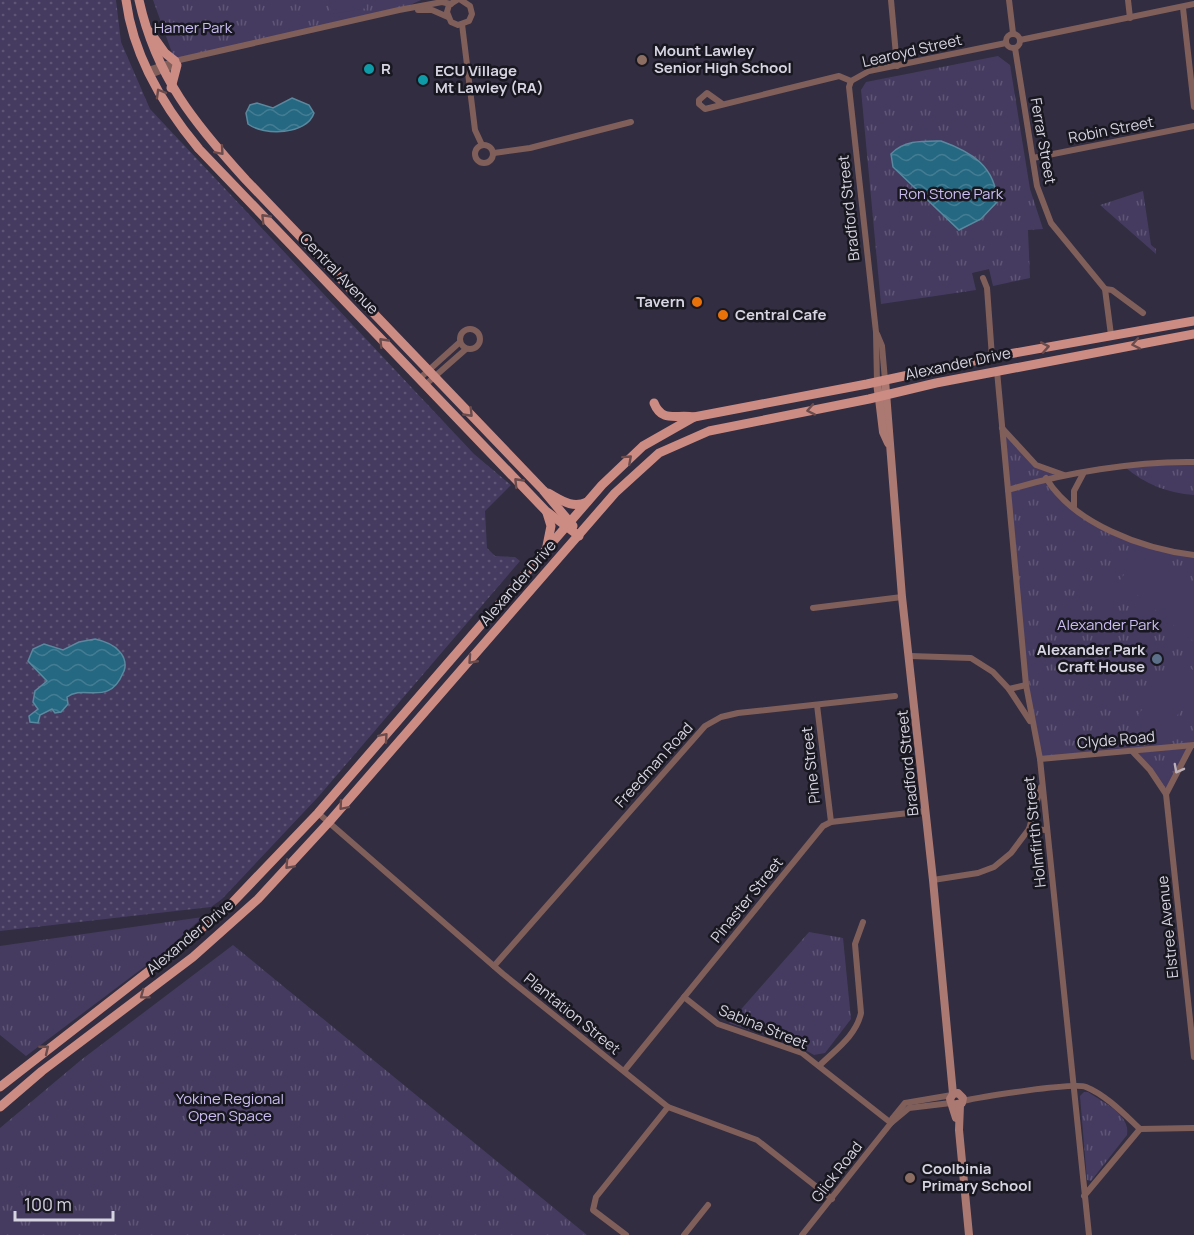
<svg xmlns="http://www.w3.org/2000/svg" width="1194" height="1235" font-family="Manrope,sans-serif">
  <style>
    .grass { fill: url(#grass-dots) }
    .park { fill: url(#park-tufts) }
    .pitch { fill: #453b60 }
    .water { fill: url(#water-waves); stroke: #5a889e; stroke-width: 1.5 }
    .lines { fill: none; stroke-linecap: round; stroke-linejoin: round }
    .street { stroke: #805f5b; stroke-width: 6 }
    .secondary { stroke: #ab7971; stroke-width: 8 }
    .primary { stroke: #cd8c83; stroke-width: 9 }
    .oneway { stroke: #6a4c4d }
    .oneway2 { stroke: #bcb1b8 }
    .education-dot { fill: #8d6e63; stroke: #191720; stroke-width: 2 }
    .culture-dot { fill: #0f9aa8; stroke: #191720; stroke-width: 2 }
    .food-dot { fill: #e8710a; stroke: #191720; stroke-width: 2 }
    .service-dot { fill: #5c6f8a; stroke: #191720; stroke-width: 2 }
    .labels { text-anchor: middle; stroke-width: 5; stroke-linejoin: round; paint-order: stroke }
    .park-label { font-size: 15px; fill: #c9bdf2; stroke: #191720 }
    .poi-label { font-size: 15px; font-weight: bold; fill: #d6d4e0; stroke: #191720; text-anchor: start }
    .street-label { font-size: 15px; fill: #d6d4e0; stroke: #191720 }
  </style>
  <defs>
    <pattern id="grass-dots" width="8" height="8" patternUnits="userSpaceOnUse" patternTransform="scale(1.5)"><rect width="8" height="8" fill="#453b60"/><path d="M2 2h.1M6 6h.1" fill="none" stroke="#5f5676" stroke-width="1.8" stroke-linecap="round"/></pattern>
    <pattern id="park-tufts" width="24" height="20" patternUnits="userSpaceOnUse" patternTransform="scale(1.5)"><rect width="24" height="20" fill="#453b60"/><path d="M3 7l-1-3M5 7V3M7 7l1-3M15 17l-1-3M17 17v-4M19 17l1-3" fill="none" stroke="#5f5676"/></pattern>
    <pattern id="water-waves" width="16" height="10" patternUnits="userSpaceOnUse" patternTransform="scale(1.5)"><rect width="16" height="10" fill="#256881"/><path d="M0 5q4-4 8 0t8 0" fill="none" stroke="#447d93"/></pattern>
  </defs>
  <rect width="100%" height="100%" fill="#322d41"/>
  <!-- grass -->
  <path class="grass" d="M0 0H116L121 42 150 109 474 454 511 485 485 511 487 548 495 556 515 557 520 561 319 796 222 899 211 907 0 931Z"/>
  <!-- park -->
  <g class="park">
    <path d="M153 0H421L399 10 175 61Z"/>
    <path d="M998 56 1010 65 1030 189 1043 229 1028 230 1030 278 993 286 989 269 972 273 976 290 881 304 861 90 866 82Z"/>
    <path d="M1143 191 1151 245 1156 249V254L1100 205Z"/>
    <path d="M1001 426 1036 465 1065 475 1047 478C1064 509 1108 531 1140 544 1156 551 1177 552 1194 555V744L1166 794 1132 751 1040 759 1032 724Z"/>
    <path d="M1194 462V495C1168 493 1144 484 1125 467Z"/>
    <path d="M203 917 164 952 26 1056 0 1035V946Z"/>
    <path d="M809 932 843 938 851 1019 825 1053 814 1055 798 1046 729 1023Z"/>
    <path d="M233 945 587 1235H588H0V1128L81 1060Z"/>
    <path d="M1084 1092H1088C1103 1102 1131 1115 1127 1135L1091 1181 1087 1180 1080 1096Z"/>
  </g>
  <!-- pitch -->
  <g class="pitch">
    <path d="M329 0H365L367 8 331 14Z"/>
    <path d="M1142 551 1194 594V642L1129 588 1105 618 1080 596 1103 565 1120 580Z"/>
    <path d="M1181 660 1194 671V707L1190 713 1183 708 1162 734 1138 715Z"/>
  </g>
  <!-- water -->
  <g class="water">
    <path d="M292 98 309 105 314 113C307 135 264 136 248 124L246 113 250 105 257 103 273 108Z"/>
    <path d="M941 141C972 152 996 167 997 202L981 219 959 230 893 167 891 154C904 140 923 141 941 141Z"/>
    <path d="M95 639C104 641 113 644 119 651 125 657 127 666 123 673 109 707 84 684 67 697L68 704 61 712 55 713 52 709 40 715 38 723 30 722 29 716 38 709 33 702 35 691 47 681 28 661 33 649 44 644 63 650 79 642Z"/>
  </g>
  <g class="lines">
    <!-- street -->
    <g class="street">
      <path d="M457 0 449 5 447 12 451 22 458 25 469 21 472 14 470 6 461 0"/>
      <path d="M891 0 897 66"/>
      <path d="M1009 0 1013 33"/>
      <path d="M1128 0 1130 18"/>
      <path d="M1183 8 1194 107"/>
      <path d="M418 10H432L448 17"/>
      <path d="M462 24 475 130 482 145"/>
      <circle cx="1013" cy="41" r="7"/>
      <path d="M1020 40 1194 4"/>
      <path d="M1015 48 1037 186 1051 223 1105 289 1111 335"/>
      <path d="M148 70 175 61 399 10 442 2 451 4"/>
      <path d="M150 75 177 65"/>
      <path d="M851 81 849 87 876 332 877 382"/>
      <path d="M851 81 869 71 1006 43"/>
      <path d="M721 103 707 93 699 100V104L705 109 839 76 851 81"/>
      <circle cx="484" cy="154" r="9"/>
      <path d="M494 153 530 148 631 122"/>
      <path d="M1033 158 1194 126"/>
      <path d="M983 278 987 288 992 357"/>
      <path d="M1105 289 1112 290 1143 313"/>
      <circle cx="470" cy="339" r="10"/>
      <path d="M877 334 882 346 885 380"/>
      <path d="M997 371 1026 685 1040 759 1089 1235"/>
      <path d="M419 379 460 342"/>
      <path d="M425 385 466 349"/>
      <path d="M1002 428 1036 465 1064 475"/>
      <path d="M1046 478C1074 524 1143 549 1194 555"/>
      <path d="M1008 490C1063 473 1136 461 1194 462"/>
      <path d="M1074 506V491L1083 474"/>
      <path d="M813 608 902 597"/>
      <path d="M910 656 971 658 993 672 1009 689 1030 721"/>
      <path d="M1009 689 1026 685"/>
      <path d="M817 705 831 822"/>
      <path d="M1132 751 1150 770 1166 794 1194 1057"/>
      <path d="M1040 759 1194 745"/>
      <path d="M1166 794 1191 746"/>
      <path d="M318 813 503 974 668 1107 757 1140 832 1199"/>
      <path d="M1029 829 1046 830"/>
      <path d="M933 880 978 873 994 867 1011 853 1029 829 1041 787"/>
      <path d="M494 966 705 726 721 717 738 713 895 696"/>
      <path d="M684 997 718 1024 802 1053 891 1123"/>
      <path d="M819 1066C835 1050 856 1036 861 1013L855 944 863 922"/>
      <path d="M624 1071 823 826 831 822 926 811"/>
      <path d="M963 1101C980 1097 1074 1082 1086 1087 1106 1095 1125 1115 1140 1129L1084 1196"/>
      <path d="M892 1119 905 1103 952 1095"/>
      <path d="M1140 1129 1194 1128"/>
      <path d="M626 1235 593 1210 596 1197 668 1107"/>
      <path d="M684 1235 708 1205"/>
      <path d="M802 1235 891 1123 909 1108 951 1103"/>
    </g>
    <!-- secondary -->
    <g class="secondary">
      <path d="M885 380 902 597 933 880 953 1094"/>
      <path d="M877 382 883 432 888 443"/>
      <path d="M953 1105 962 1103 963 1098 958 1093 953 1094 950 1099 956 1118"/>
      <path d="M960 1105 959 1130 969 1235"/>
    </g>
    <!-- primary -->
    <g class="primary">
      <path d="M126 0C133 55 164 107 199 149L546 511 579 536"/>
      <path d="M139 0C156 77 195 124 246 180L543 490 573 526"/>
      <path d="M150 32 165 53 175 61"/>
      <path d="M171 88 177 65"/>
      <path d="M654 403C662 423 676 414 694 417"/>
      <path d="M548 493C561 500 572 509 587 502"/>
      <path d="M547 513 551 526 547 546"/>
      <path d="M0 1087 167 957 232 903 318 813 602 485 643 446 694 417 867 384 992 357 1194 321"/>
      <path d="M0 1107 42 1071 193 957 258 899 329 822 615 493 659 453 709 431 869 399 936 383 1194 334"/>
    </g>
  </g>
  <!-- one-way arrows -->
  <defs><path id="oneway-chevron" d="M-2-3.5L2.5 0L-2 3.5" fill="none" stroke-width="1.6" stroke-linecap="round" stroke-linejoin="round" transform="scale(1.5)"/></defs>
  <g class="oneway">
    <use href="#oneway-chevron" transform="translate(160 93) rotate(-120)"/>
    <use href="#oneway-chevron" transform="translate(220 151) rotate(49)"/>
    <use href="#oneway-chevron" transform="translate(265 218) rotate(-134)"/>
    <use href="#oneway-chevron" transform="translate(383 342) rotate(-134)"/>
    <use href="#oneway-chevron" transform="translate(1136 344) rotate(169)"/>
    <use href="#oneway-chevron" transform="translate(1045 347) rotate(-10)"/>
    <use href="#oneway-chevron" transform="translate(811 410) rotate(169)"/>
    <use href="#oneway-chevron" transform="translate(469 413) rotate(46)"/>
    <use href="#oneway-chevron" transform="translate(628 459) rotate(-42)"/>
    <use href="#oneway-chevron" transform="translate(518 482) rotate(-134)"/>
    <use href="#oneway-chevron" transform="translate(472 660) rotate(132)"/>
    <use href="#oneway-chevron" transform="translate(384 737) rotate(-49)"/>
    <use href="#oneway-chevron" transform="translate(343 806) rotate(131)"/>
    <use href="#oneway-chevron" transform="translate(289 865) rotate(133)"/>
    <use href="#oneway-chevron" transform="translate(144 995) rotate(143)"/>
    <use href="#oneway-chevron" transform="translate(45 1049) rotate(-39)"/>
  </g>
  <use class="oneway2" href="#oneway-chevron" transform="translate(1178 769) rotate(118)"/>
  <!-- markers -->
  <g class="education-dot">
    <circle cx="642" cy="60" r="6"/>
    <circle cx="910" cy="1178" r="6"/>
  </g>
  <g class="culture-dot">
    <circle cx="369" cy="69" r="6"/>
    <circle cx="423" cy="80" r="6"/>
  </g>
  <g class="food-dot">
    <circle cx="697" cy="302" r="6"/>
    <circle cx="723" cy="315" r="6"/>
  </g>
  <circle class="service-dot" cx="1157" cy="659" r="6"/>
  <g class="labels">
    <!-- park labels -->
    <g class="park-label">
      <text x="193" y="33">Hamer Park</text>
      <text x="951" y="199">Ron Stone Park</text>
      <text x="1108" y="630">Alexander Park</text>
      <text x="230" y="1104">Yokine Regional<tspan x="230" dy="17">Open Space</tspan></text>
    </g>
    <!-- poi labels -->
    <g class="poi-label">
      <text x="654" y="56">Mount Lawley<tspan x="654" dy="17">Senior High School</tspan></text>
      <text x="381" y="74">R</text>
      <text x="435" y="76">ECU Village<tspan x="435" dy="17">Mt Lawley (RA)</tspan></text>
      <text x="685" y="307" text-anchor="end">Tavern</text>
      <text x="735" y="320">Central Cafe</text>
      <text x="1145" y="655" text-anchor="end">Alexander Park<tspan x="1145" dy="17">Craft House</tspan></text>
      <text x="922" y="1174">Coolbinia<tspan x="922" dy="17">Primary School</tspan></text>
    </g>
    <!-- street labels -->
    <g class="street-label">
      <text transform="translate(912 51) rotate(-13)" y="5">Learoyd Street</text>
      <text transform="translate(1111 130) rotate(-11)" y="5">Robin Street</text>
      <text transform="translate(1043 141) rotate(80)" y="5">Ferrar Street</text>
      <text transform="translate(849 208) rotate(-96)" y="5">Bradford Street</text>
      <text transform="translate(339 274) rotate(46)" y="5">Central Avenue</text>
      <text transform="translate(958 364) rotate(-12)" y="5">Alexander Drive</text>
      <text transform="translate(518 583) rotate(-49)" y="5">Alexander Drive</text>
      <text transform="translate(1116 740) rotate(-5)" y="5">Clyde Road</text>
      <text transform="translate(908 763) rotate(-96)" y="5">Bradford Street</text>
      <text transform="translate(654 765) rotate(-48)" y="5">Freedman Road</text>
      <text transform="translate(811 765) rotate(-96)" y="5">Pine Street</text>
      <text transform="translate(1035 832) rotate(-96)" y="5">Holmfirth Street</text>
      <text transform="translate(747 900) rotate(-51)" y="5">Pinaster Street</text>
      <text transform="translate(1168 927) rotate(-96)" y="5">Elstree Avenue</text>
      <text transform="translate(190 937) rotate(-40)" y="5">Alexander Drive</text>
      <text transform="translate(572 1014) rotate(39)" y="5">Plantation Street</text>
      <text transform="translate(763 1027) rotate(22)" y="5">Sabina Street</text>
      <text transform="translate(837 1172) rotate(-52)" y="5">Glick Road</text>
    </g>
  </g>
  <!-- scale -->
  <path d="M15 1211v9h98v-9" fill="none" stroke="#d6d4e0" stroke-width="3"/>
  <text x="24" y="1211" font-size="18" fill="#d6d4e0" stroke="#191720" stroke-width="4.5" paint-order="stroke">100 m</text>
</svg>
